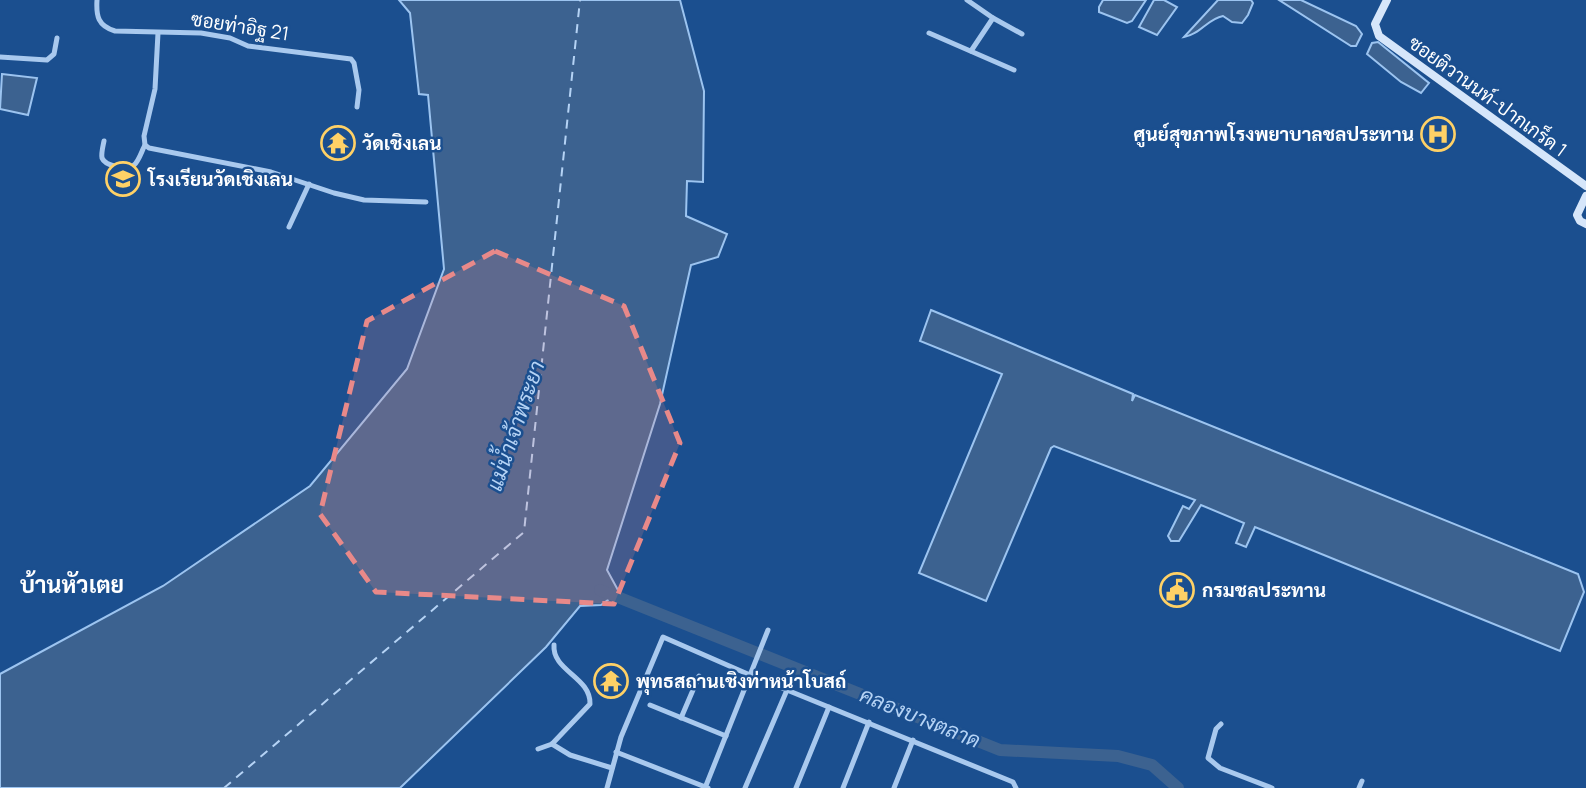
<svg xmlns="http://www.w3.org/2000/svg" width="1586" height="788" font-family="Manrope,Sarabun,sans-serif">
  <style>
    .water { fill: #3c6290; stroke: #9cc4f0; stroke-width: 2 }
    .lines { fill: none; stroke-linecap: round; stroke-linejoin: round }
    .river { stroke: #3c6290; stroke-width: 12 }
    .ferry { stroke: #b5d3f5; stroke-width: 2; stroke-dasharray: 9 7; stroke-linecap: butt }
    .street { stroke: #a9c9ee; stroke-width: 5 }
    .secondary { stroke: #d6e6fa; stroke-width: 8 }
    .marked { fill: #e88989; fill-opacity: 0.2; stroke: #e88989; stroke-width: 5; stroke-dasharray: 14 9; stroke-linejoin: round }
    .labels { text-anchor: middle; stroke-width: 5; stroke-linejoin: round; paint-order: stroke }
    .street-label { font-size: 19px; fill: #fff; stroke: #1b4f8f }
    .poi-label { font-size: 19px; font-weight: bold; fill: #fff; stroke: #1b4f8f; text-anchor: start }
    .water-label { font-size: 21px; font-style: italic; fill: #b5d3f5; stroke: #1b4f8f }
    .quarter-label { font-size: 23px; font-weight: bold; fill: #fff; stroke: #1b4f8f }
  </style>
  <rect width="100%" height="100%" fill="#1b4f8f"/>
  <!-- water -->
  <g class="water">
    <path d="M399 0H680L704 91 703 182 687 181 686 216 727 234 718 257 691 265 660 404 607 570 619 592 601 605 580 606 546 647 400 788H0V674L163 586 310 486 407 369 444 269 428 95 419 94 410 13Z"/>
    <path d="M1103 0H1146L1132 21 1127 23 1099 12V7Z"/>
    <path d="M1154 0H1164L1177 7 1157 35 1139 27Z"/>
    <path d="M1218 0H1251L1253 3 1248 15 1242 23 1232 22 1223 16C1207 19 1201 34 1184 37Z"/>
    <path d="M1279 0H1301L1356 26 1362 34 1356 46H1351Z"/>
    <path d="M1378 42 1429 83 1421 93 1401 82 1367 54 1372 43Z"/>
    <path d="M2 74 37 78 28 115 0 109Z"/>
    <path d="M931 310 1133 394 1132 401 1135 395 1578 574 1584 592 1560 651 1255 527 1246 547 1236 543 1244 523 1201 505 1179 541H1171L1168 536 1183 506 1189 509 1195 500 1054 446 1051 448 986 601 919 573 1002 374 920 341Z"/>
  </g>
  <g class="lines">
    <!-- river -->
    <path class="river" d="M600 590 1000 750 1118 756 1152 765 1178 788"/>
    <!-- ferry -->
    <path class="ferry" d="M224 788 524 532 580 0"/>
    <!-- street -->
    <g class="street">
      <path d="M97 0C96 16 98 26 115 31L201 33 230 38 248 46 351 59 354 63 359 90 357 107"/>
      <path d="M967 0 993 18 1022 34"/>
      <path d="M158 33 155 89 144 136 145 145 149 148 271 172 334 193 364 200 426 202"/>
      <path d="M929 33 1014 70"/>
      <path d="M971 51 993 18"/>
      <path d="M0 57 47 60 54 54 57 38"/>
      <path d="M104 141C103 146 101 154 102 158 105 166 128 171 134 165 139 161 142 150 145 145"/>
      <path d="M289 227 309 184"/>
      <path d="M650 705 726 736"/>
      <path d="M681 718 699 676"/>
      <path d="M1221 724 1216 729 1208 758 1220 768 1272 788"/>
      <path d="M552 744 570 755 612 768"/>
      <path d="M538 749 552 744 590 704C591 677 552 671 554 645"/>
      <path d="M616 752 708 788"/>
      <path d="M607 788 621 737 663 637 750 675 1013 782 1016 788"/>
      <path d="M705 788 768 630"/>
      <path d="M745 788 787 690"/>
      <path d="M796 788 829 707"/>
      <path d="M843 788 869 722"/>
      <path d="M894 788 913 740"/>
      <path d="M1359 788 1362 781"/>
    </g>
    <!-- secondary -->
    <g class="secondary">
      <path d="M1387 0 1375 24 1379 36 1586 186"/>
      <path d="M1586 196 1577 215 1580 221 1586 224"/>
    </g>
  </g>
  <!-- marked area -->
  <path class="marked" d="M495 251 624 306 680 443 614 604 376 592 320 514 367 321Z"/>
  <!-- icons -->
  <defs>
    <g id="hospital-ring" transform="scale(1.75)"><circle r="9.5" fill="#1b4f8f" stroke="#ffd166" stroke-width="1.5"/><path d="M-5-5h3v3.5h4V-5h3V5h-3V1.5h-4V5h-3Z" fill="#ffd166"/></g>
    <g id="temple-ring" transform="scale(1.75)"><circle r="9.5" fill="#1b4f8f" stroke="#ffd166" stroke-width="1.5"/><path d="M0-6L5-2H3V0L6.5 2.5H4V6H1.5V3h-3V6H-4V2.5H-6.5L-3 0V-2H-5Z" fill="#ffd166"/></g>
    <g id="school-ring" transform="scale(1.75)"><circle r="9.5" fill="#1b4f8f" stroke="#ffd166" stroke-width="1.5"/><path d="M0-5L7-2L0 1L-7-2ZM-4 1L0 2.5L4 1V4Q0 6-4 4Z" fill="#ffd166"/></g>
    <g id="civic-ring" transform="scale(1.75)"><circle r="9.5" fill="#1b4f8f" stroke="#ffd166" stroke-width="1.5"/><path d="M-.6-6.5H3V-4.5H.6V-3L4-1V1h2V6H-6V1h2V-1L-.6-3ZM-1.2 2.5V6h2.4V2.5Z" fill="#ffd166"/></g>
  </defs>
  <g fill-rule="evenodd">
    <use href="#hospital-ring" x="1438" y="134"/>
    <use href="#temple-ring" x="338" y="143"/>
    <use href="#school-ring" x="123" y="179"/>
    <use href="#civic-ring" x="1177" y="590"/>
    <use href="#temple-ring" x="611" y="681"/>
  </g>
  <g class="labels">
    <!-- street labels -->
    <g class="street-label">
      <text transform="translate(240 26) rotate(9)" y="7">ซอยท่าอิฐ 21</text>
      <text transform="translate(1488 96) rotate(36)" y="7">ซอยติวานนท์-ปากเกร็ด 1</text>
    </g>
    <!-- poi labels -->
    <g class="poi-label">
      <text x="1414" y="141" text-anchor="end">ศูนย์สุขภาพโรงพยาบาลชลประทาน</text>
      <text x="362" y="150">วัดเชิงเลน</text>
      <text x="148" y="186">โรงเรียนวัดเชิงเลน</text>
      <text x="1202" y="597">กรมชลประทาน</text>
      <text x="636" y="688">พุทธสถานเชิงท่าหน้าโบสถ์</text>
    </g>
    <!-- water labels -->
    <g class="water-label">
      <text transform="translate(516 426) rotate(-71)" y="7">แม่น้ำเจ้าพระยา</text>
      <text transform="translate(920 718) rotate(22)" y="7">คลองบางตลาด</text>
    </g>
    <!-- quarter labels -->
    <g class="quarter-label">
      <text x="72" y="593">บ้านหัวเตย</text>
    </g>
  </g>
</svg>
